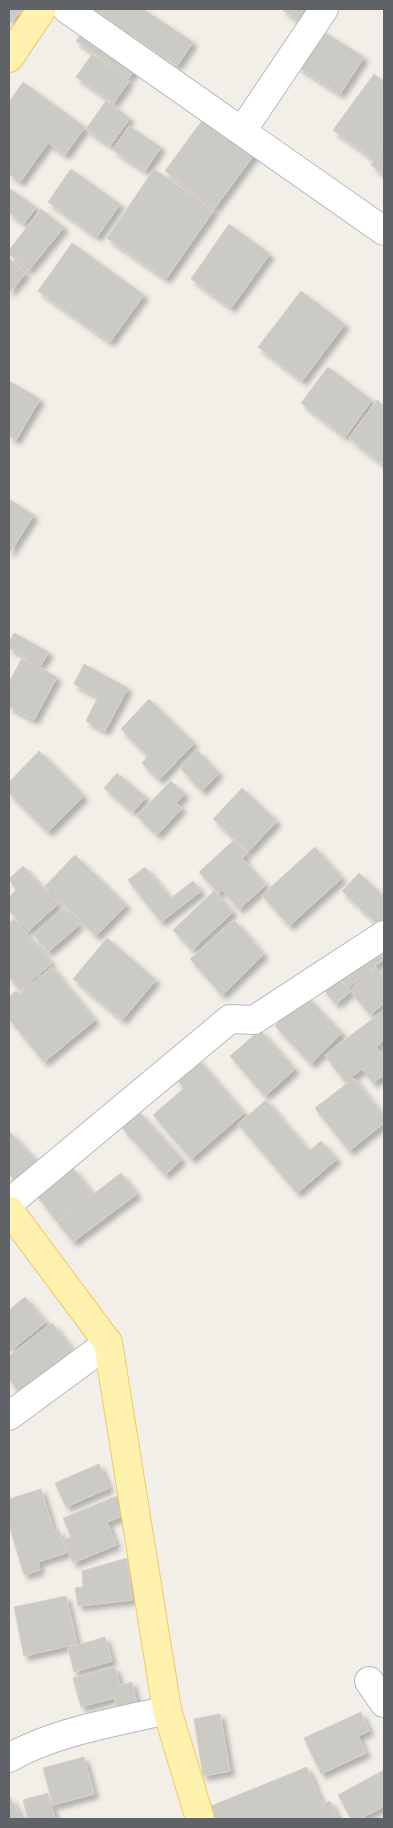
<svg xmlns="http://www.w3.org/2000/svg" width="393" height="1828" font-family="'Varela Round',sans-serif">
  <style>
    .building { fill: #cccac5; stroke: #d6d1c6; filter: url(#shadow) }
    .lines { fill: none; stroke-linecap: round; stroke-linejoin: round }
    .minor-casing { stroke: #b5b8bc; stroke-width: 30 }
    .major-casing { stroke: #f2c960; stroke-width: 30 }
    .minor { stroke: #fff; stroke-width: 28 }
    .major { stroke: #fff2af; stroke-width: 28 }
  </style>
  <defs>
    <filter id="shadow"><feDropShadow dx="4.5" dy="4.5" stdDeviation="2.5" flood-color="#0004"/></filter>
  </defs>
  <rect width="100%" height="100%" fill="#f1efe8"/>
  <!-- building -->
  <g class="building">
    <path d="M9 9H24L9 24Z"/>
    <path d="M92 9H143L193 42 177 66Z"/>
    <path d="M281 9H309L300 22Z"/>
    <path d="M85 29 137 66 129 78 76 41Z"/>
    <path d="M321 30 364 57 340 94 298 67Z"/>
    <path d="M92 54 129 81 114 103 76 77Z"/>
    <path d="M374 74 384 82V144L373 159 333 130Z"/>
    <path d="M23 82 85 127 65 155 48 143 20 182 9 174V102Z"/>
    <path d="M106 101 130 118 110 146 86 129Z"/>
    <path d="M206 115 256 152 215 208 165 171Z"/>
    <path d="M129 126 161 147 145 171 113 150Z"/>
    <path d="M384 147V175L371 165Z"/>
    <path d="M71 169 120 204 97 237 48 202Z"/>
    <path d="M154 169 214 210 166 279 107 238Z"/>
    <path d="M9 188 36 207 24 224 9 213Z"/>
    <path d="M41 209 64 227 29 270 9 254V250Z"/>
    <path d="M229 224 270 254 231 308 191 279Z"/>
    <path d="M72 243 144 295 110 342 38 291Z"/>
    <path d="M9 258 26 273 9 293Z"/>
    <path d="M301 291 345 324 302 381 258 347Z"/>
    <path d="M328 367 372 400 345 437 301 403Z"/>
    <path d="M9 381 40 399 16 440 9 436Z"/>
    <path d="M377 400 384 406V461L382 464 349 438Z"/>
    <path d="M9 499 34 515 9 554Z"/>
    <path d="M14 633 49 652 41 665 9 648V642Z"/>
    <path d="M22 658 57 677 34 720 9 707V682Z"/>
    <path d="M84 664 128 688 105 731 86 721 98 697 74 684Z"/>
    <path d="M149 699 194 743 159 780 142 763 148 756 121 729Z"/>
    <path d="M197 750 219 773 202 791 180 768Z"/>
    <path d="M39 751 84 796 48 832 9 793V782Z"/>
    <path d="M117 773 146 797 133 812 104 788Z"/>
    <path d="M171 781 185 794 176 803 182 808 157 835 137 816Z"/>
    <path d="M242 788 277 821 248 852 213 819Z"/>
    <path d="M234 840 247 854 242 858 266 885 239 909 222 890 218 893 199 872Z"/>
    <path d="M315 847 342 878 289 926 262 895Z"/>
    <path d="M75 855 126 905 96 936 45 886Z"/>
    <path d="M23 866 58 904 28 931 9 911V897L16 890 9 879Z"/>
    <path d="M145 867 171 898 193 881 201 891 161 922 128 880Z"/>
    <path d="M359 873 384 897V920L379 926 342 891Z"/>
    <path d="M214 891 233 912 192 950 173 930Z"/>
    <path d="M64 908 79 925 48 952 34 935Z"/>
    <path d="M14 919 52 963 20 991 9 977V923Z"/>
    <path d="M234 920 264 954 222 995 190 959Z"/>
    <path d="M107 938 156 980 122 1020 73 979Z"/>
    <path d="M377 949 384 959 348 988 340 978Z"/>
    <path d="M52 967 95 1020 44 1062 9 1019V997L16 991 19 994Z"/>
    <path d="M376 967 384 976V1003L370 1015 350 990Z"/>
    <path d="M337 977 350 992 336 1004 323 989Z"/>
    <path d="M306 996 342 1033 311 1064 275 1026Z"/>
    <path d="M384 1010V1040L376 1047 384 1058V1075L373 1083 362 1069 345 1082 325 1055Z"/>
    <path d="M260 1030 295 1069 265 1096 230 1056Z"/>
    <path d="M197 1058 244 1113 191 1159 153 1115 184 1088 175 1077Z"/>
    <path d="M354 1078 384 1117V1123L349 1151 315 1108Z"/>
    <path d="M266 1100 309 1151 321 1141 337 1159 297 1193 238 1124Z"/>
    <path d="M139 1112 182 1159 165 1175 122 1128Z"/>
    <path d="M9 1131 42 1167 20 1187 9 1175Z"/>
    <path d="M73 1168 93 1195 57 1222 35 1193Z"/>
    <path d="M121 1173 137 1194 73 1242 57 1222Z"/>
    <path d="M25 1297 46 1322 9 1352V1310Z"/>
    <path d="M52 1323 74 1351 19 1393 9 1379V1356Z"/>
    <path d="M99 1464 109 1488 66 1507 55 1483Z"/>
    <path d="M41 1489 54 1532 59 1530 66 1553 38 1562 40 1570 24 1575 9 1525V1499Z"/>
    <path d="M117 1496 125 1515 107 1522 116 1545 73 1563 63 1540 71 1537 63 1518Z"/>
    <path d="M127 1558 132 1600 78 1606 75 1588 83 1587 82 1571Z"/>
    <path d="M66 1596 77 1644 24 1656 14 1607Z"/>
    <path d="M105 1637 112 1661 74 1672 68 1648Z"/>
    <path d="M115 1667 120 1685 132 1682 137 1704 117 1709 114 1698 81 1707 73 1678Z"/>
    <path d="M361 1712 369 1731 358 1736 366 1753 321 1774 304 1738Z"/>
    <path d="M220 1714 230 1771 203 1776 194 1719Z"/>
    <path d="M84 1757 94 1794 53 1805 43 1768Z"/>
    <path d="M307 1767 322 1804 330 1801 338 1819H202L199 1811Z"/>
    <path d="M384 1770V1806L360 1819H351L338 1795Z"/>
    <path d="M48 1793 55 1819H28L23 1800Z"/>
    <path d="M9 1796 22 1819H9Z"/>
  </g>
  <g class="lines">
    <!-- minor casing -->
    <g class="minor-casing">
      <g id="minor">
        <path d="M67 9 384 231"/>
        <path d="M242 131 324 9"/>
        <path d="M9 1203 230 1019 254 1020 384 935"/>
        <path d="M9 1416 108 1343"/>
        <path d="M369 1681 384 1703"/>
        <path d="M9 1758C56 1731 114 1723 167 1710"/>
      </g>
    </g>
    <!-- major casing -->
    <g class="major-casing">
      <g id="major">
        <path d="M9 58 42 9"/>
        <path d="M9 1210 108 1343 167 1710 200 1819"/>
      </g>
    </g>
    <!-- minor -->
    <use href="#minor" class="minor"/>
    <!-- major -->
    <use href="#major" class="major"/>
  </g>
  <!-- border -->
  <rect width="393" height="1828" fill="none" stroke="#5f6368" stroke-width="20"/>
</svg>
